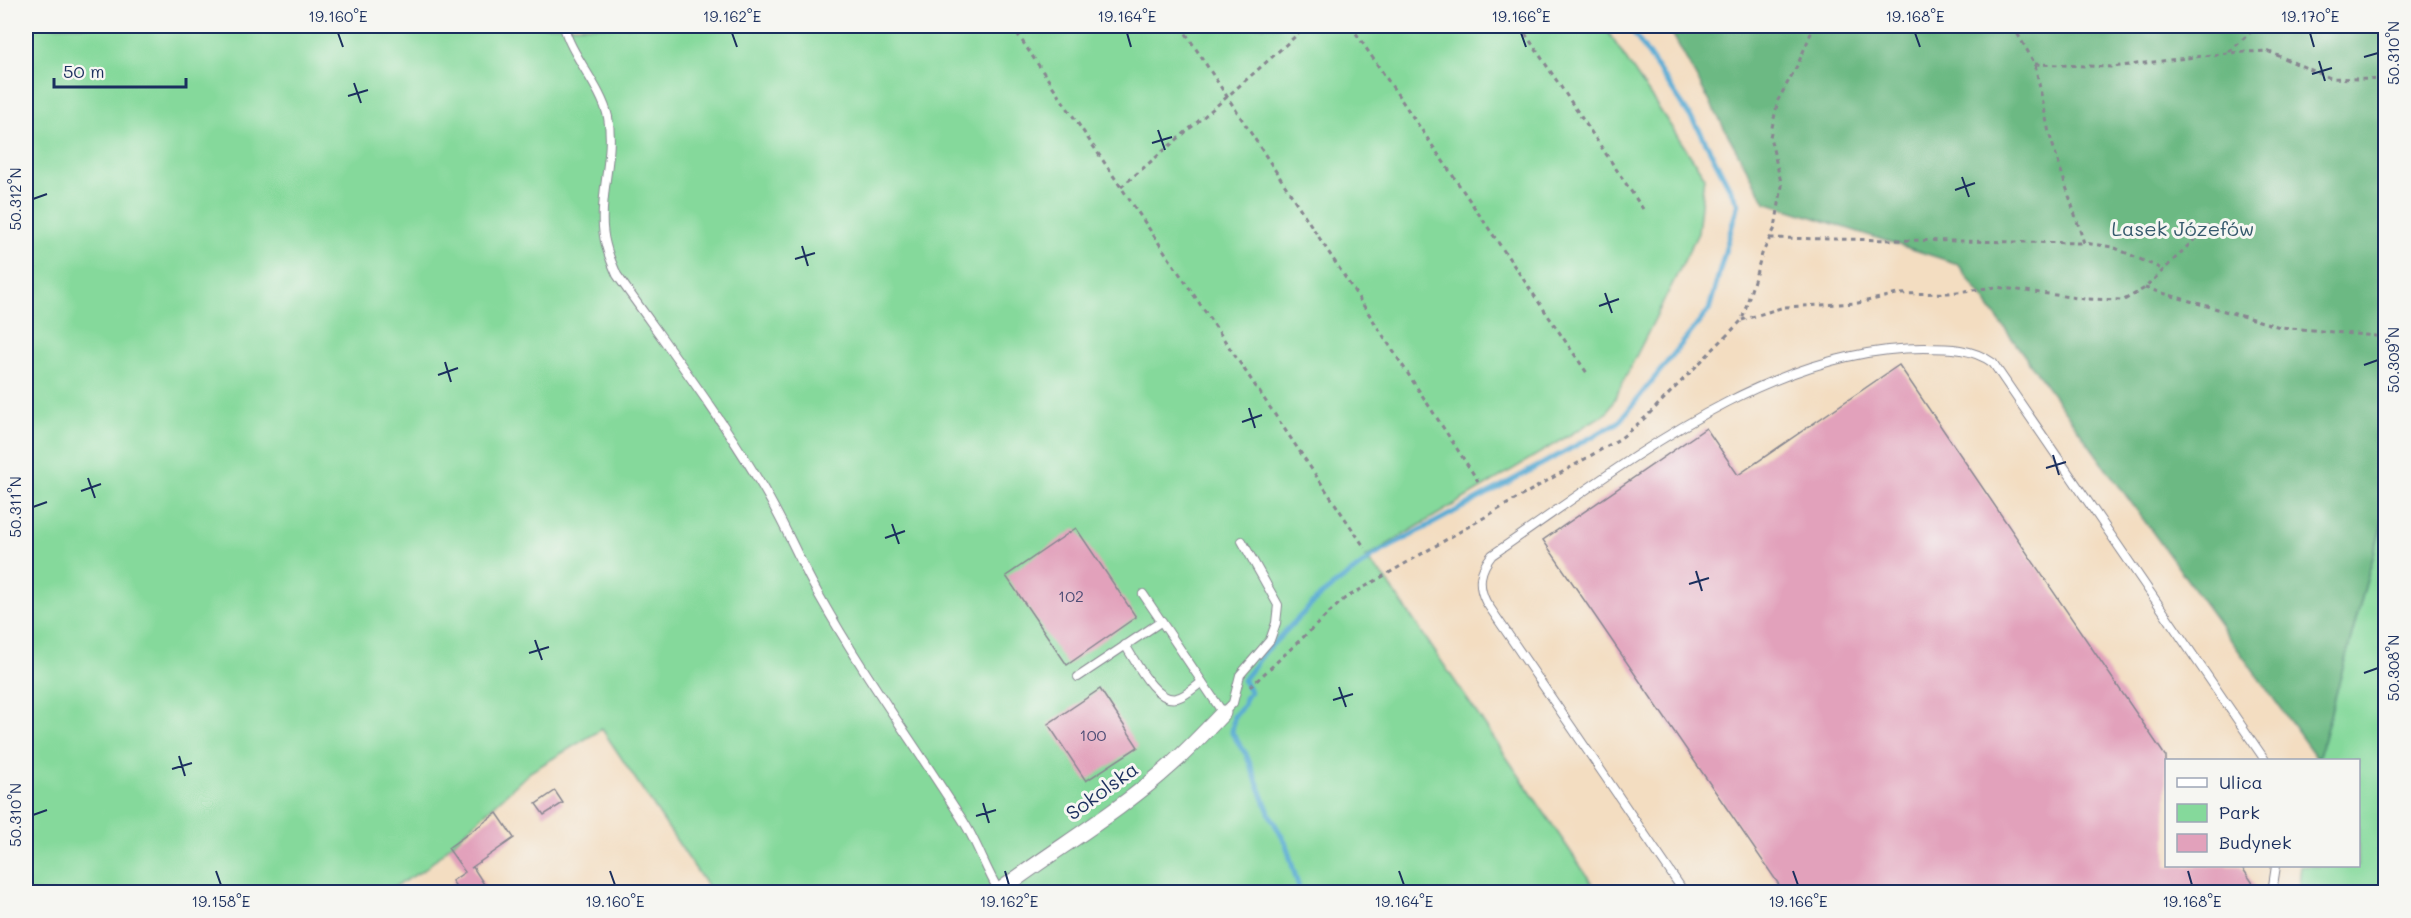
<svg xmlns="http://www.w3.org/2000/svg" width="2411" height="918" font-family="Mali,sans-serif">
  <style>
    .green { fill: #85d99b; stroke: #50847c; stroke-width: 1.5 }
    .forest { fill: #6cb983; stroke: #447470; stroke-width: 1.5 }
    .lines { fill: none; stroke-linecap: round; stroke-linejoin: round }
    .stream { stroke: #59abd4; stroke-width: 5 }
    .building { fill: #e2a1bb }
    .lane-casing { stroke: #878690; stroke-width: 10 }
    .street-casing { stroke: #878690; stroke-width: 17 }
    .path { stroke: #878690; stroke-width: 3; stroke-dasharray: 4.5 4.5; stroke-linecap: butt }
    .lane { stroke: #fff; stroke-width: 8 }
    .street { stroke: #fff; stroke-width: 15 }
    .ticks { fill: none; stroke: #1b2f5e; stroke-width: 2 }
    .labels { text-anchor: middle; stroke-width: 6; stroke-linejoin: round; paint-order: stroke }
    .number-label { font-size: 16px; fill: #4d4c75 }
    .park-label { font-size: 20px; fill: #365a6d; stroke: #f6f6f2 }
    .street-label { font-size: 20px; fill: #1b2f5e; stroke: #f6f6f2 }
    .neatline { fill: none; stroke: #1b2f5e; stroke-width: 2 }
    .ticks-label { font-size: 15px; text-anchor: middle; fill: #1b2f5e }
  </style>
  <rect width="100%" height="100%" fill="#f6f6f2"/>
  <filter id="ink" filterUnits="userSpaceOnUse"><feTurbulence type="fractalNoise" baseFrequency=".0167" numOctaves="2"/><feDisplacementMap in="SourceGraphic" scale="12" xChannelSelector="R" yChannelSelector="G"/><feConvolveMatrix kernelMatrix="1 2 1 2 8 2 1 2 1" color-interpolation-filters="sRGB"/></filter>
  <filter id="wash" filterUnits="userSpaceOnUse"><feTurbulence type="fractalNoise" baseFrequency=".008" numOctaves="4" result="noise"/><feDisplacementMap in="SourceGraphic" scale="24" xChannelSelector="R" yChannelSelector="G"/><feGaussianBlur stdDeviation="1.35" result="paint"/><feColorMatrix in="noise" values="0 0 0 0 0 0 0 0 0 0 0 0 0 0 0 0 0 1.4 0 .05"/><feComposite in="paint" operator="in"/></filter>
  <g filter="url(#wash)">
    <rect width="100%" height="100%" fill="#f3ddc1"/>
    <!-- green -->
    <g class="green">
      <path d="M26 26H1604L1704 176 1698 233 1608 412 1365 558 1385 578 1598 892H711L602 729 530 772 424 870 385 892H26Z"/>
      <path d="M2385 513V892H2298L2301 866H2358V760H2318Z"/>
    </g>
    <!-- forest -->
    <path class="forest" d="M1668 26H2385V513L2318 760 1958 264 1765 202Z"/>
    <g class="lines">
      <!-- stream -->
      <path class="stream" d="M1300 892 1286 844 1270 815 1246 754 1232 733 1234 716 1244 705 1245 698 1251 692 1243 680 1266 651 1320 596 1375 555 1619 422 1709 310 1738 204 1700 131 1629 26"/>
    </g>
    <g id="blocks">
      <!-- building -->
      <g class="building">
        <path d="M1899 365 2166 757V866H2241L2259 892H1784L1543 540 1706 428 1738 475Z"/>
        <path d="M1076 528 1136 617 1067 665 1006 576Z"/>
        <path d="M1100 689 1138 747 1086 781 1048 724Z"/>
        <path d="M555 791 563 803 544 815 536 804Z"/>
        <path d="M497 813 514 838 471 868 473 867 489 892H460L452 881 465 872 448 848Z"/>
      </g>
    </g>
  </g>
  <g filter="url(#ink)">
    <use href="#blocks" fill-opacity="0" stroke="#878690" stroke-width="1.5"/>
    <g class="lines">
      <!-- lane casing -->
      <g class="lane-casing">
        <g id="lane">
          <path d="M564 26C570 54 601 86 608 117 615 154 600 190 603 227 604 244 610 259 617 275 665 343 716 410 759 481 783 519 798 559 820 597 863 674 915 745 962 819 977 842 985 868 999 891"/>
          <path d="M1143 594 1223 713 1233 703 1240 675 1270 640 1276 623 1278 605 1242 541"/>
          <path d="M1125 645C1135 660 1156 704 1177 698 1186 696 1195 687 1202 682"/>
          <path d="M1078 677 1162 621"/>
          <path d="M1684 892 1486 602C1477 584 1480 570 1492 555 1619 469 1764 348 1924 348 1949 348 1972 348 1993 363L2265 760"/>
          <path d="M2272 892 2276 866"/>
        </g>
      </g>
      <!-- street casing -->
      <g class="street-casing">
        <path id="street" d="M998 892C1055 849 1118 813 1171 765 1189 749 1206 731 1223 713"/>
      </g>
      <!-- path -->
      <g class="path">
        <path d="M525 26H526"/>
        <path d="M1012 26 1365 548"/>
        <path d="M1181 26 1478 481"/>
        <path d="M1351 26 1587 373"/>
        <path d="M1520 26 1645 212"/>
        <path d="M2013 26 2035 64 2049 133 2084 243 2113 247 2164 270"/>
        <path d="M2229 52 2257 26"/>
        <path d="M2035 64 2112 67 2228 53 2267 51 2330 78 2386 80"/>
        <path d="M1121 187 1228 96 1307 26"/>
        <path d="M1770 238 2083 243"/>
        <path d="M2145 288 2280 327 2386 337"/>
        <path d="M1742 320 1784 307 1858 303 1897 294 1949 293 1996 287 2085 299 2124 300 2145 288 2209 225"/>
        <path d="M1250 687 1344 599 1621 438 1646 417 1742 320 1762 254 1775 228 1782 186 1770 137 1778 100 1798 64 1814 26"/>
      </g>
      <!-- lane -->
      <use href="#lane" class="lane"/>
      <!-- street -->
      <use href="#street" class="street"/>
    </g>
  </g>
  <!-- ticks -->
  <path class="ticks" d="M338 33 343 47M732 33 737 47M1127 33 1131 47M1521 33 1526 47M1915 33 1920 47M2310 33 2314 47M2364 57 2378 53M2319 61 2325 81M2312 74 2332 68M354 83 361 103M348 96 368 90M1158 130 1165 150M1152 143 1172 137M1962 177 1969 197M1955 190 1975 183M33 199 47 194M802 246 808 266M795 259 815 253M1605 293 1612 313M1599 306 1619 299M445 362 451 382M2364 365 2378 360M438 375 458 368M1249 408 1255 428M1242 422 1262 415M2053 455 2059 475M2046 468 2066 462M88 478 95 498M81 491 101 484M33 507 47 502M892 524 899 544M885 538 905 531M1696 571 1702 591M1689 584 1709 578M535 640 542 660M529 653 549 647M2364 673 2378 668M1339 687 1346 707M1333 700 1353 694M179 756 185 776M172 769 192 763M983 803 989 823M33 815 47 810M976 816 996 810M216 871 221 885M610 871 615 885M1005 871 1009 885M1399 871 1404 885M1793 871 1798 885M2188 871 2192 885"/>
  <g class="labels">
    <!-- number labels -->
    <g class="number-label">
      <text x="1071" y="602">102</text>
      <text x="1093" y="741">100</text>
    </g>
    <!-- park labels -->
    <g class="park-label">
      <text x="2183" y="236">Lasek Józefów</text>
    </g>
    <!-- street labels -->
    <g class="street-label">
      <text transform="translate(1102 791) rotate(-36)" y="7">Sokolska</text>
    </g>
  </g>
  <!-- margin -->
  <rect width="2411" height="918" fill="none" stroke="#f6f6f2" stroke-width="66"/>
  <!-- legend -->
  <rect x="2165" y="759" width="195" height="108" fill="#f6f6f2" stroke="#9ea6b7" stroke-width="1.5"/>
  <rect x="2177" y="778" width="30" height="9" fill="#ffffff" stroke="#9ea6b7" stroke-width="1.5"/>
  <text x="2219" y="789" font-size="18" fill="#1b2f5e">Ulica</text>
  <rect x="2177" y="804" width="30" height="18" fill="#85d99b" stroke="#9ea6b7" stroke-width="1.5"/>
  <text x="2219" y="819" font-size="18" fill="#1b2f5e">Park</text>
  <rect x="2177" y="834" width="30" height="18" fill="#e2a1bb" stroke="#9ea6b7" stroke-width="1.5"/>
  <text x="2219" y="849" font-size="18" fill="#1b2f5e">Budynek</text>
  <!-- scale -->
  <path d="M54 78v9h132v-9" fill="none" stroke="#1b2f5e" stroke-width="3"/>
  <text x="63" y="78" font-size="18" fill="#1b2f5e" stroke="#f6f6f2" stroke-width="4.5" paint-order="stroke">50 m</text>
  <rect x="33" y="33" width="2345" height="852" class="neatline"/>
  <g class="ticks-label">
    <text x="338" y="22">19.160°E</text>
    <text x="732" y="22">19.162°E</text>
    <text x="1127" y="22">19.164°E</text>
    <text x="1521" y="22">19.166°E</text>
    <text x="1915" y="22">19.168°E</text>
    <text x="2310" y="22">19.170°E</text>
    <text transform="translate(2394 53) rotate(-90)" y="5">50.310°N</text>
    <text transform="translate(16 199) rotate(-90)" y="5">50.312°N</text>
    <text transform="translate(2394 360) rotate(-90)" y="5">50.309°N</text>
    <text transform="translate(16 507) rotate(-90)" y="5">50.311°N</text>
    <text transform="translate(2394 668) rotate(-90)" y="5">50.308°N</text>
    <text transform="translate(16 815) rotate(-90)" y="5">50.310°N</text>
    <text x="221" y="907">19.158°E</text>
    <text x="615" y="907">19.160°E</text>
    <text x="1009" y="907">19.162°E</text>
    <text x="1404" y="907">19.164°E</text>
    <text x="1798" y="907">19.166°E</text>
    <text x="2192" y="907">19.168°E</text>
  </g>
</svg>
